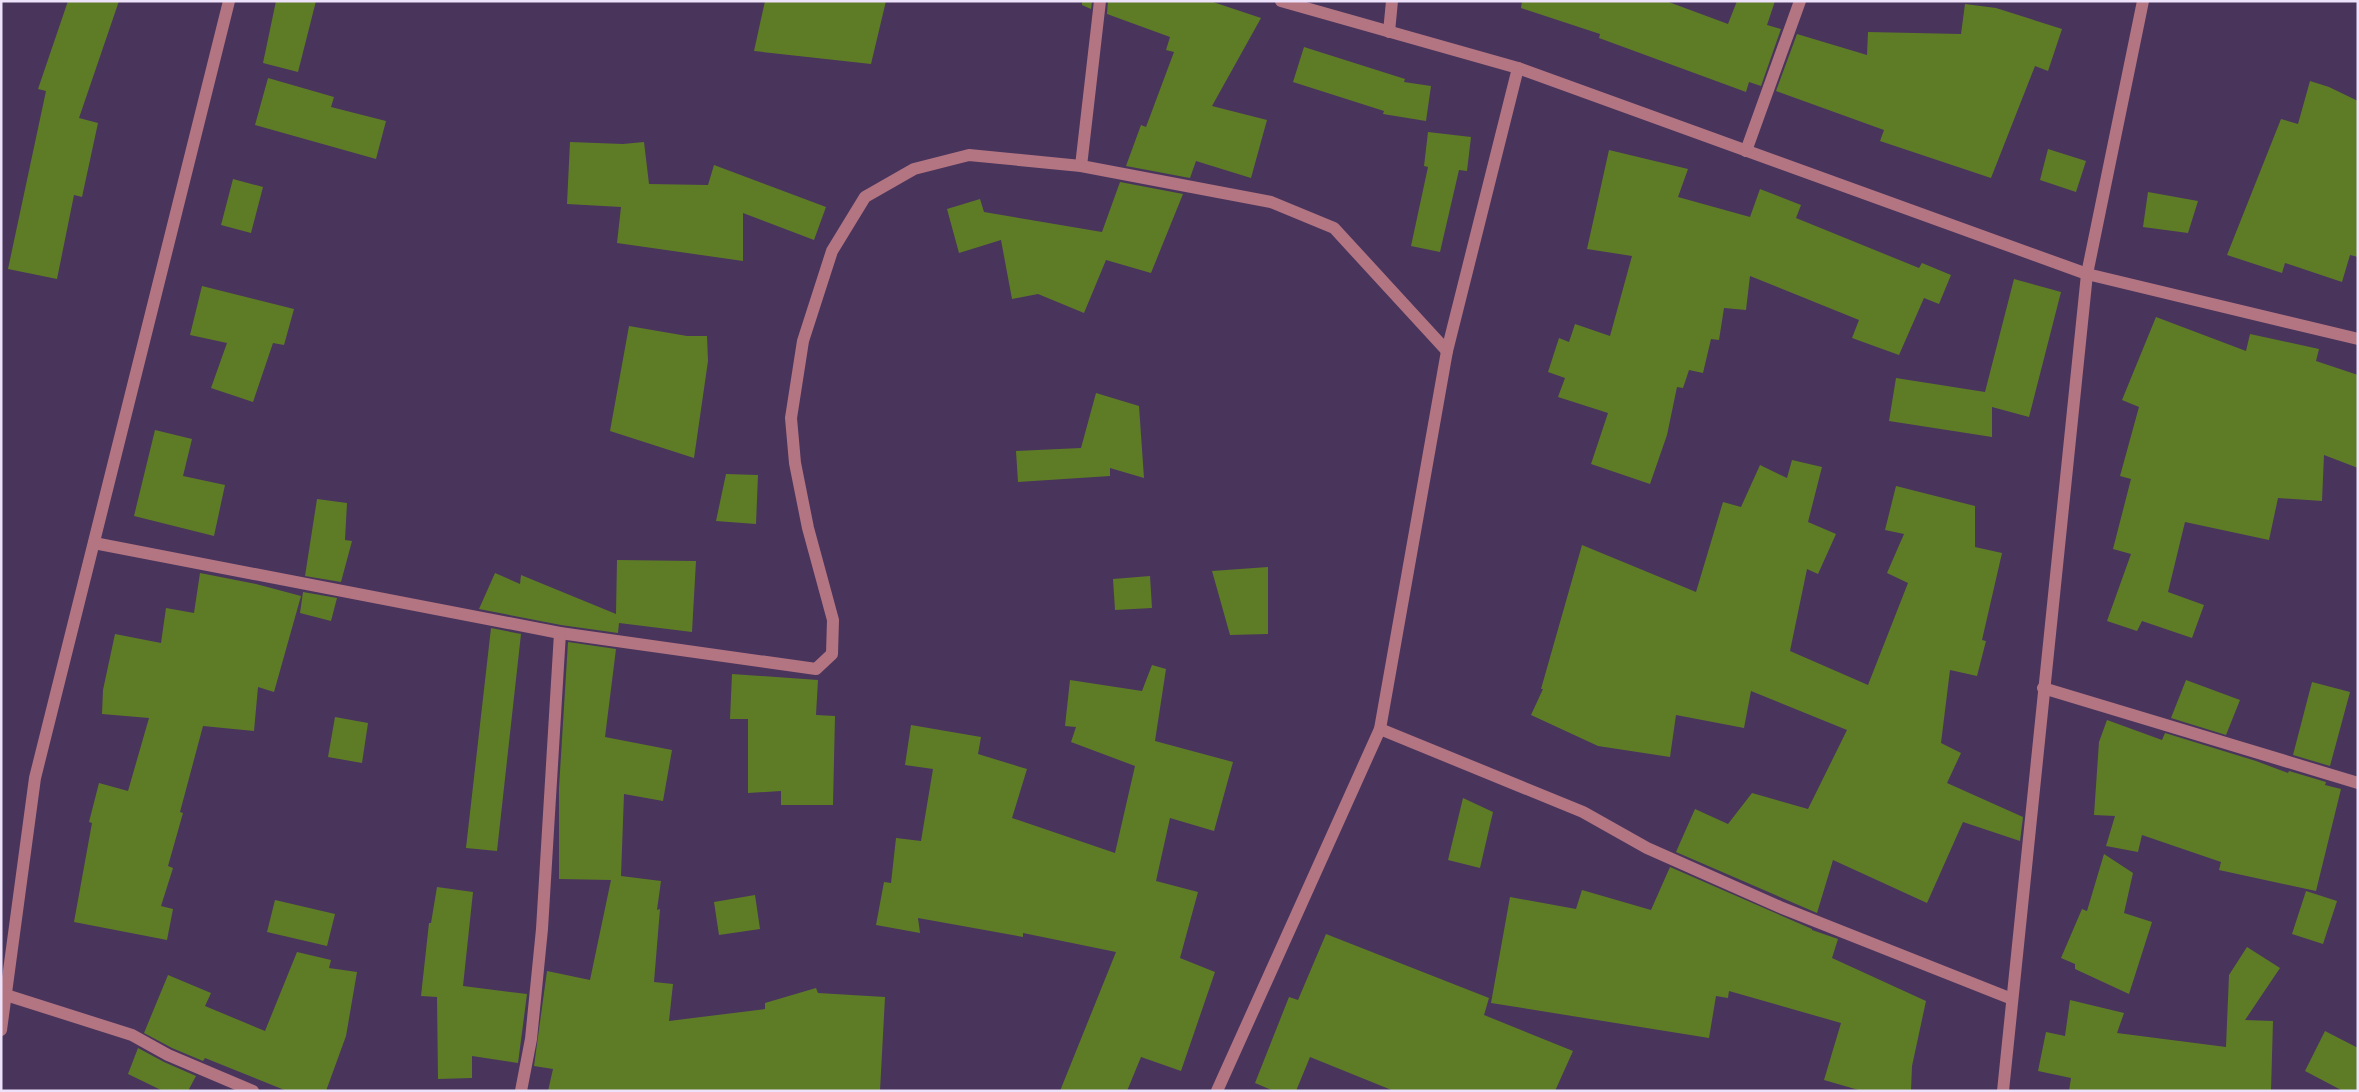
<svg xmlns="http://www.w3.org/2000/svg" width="2359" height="1092" font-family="Manrope,sans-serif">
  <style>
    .building { fill: #5e7c26 }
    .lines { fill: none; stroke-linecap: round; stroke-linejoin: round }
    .minor { stroke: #b37582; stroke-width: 12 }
  </style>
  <rect width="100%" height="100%" fill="#49345c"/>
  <!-- building -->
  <g class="building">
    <path d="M68 1H119L79 118 98 123 82 197 74 195 57 279 8 269 46 91 38 89Z"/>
    <path d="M276 1H316L298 72 263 63Z"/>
    <path d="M765 1H886L871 64 754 51Z"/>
    <path d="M1082 1H1092L1091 9 1082 5Z"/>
    <path d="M1108 1H1210L1261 18 1212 106 1267 120 1251 178 1196 161 1190 178 1126 166 1141 125 1146 127 1174 52 1166 50 1170 37 1107 14Z"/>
    <path d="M1522 1H1666L1728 24 1737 1H1775L1767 25 1781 29 1761 86 1749 82 1746 92 1599 38 1600 34 1521 8Z"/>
    <path d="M1965 4 1996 8 2062 29 2048 71 2035 66 1991 178 1880 141 1884 130 1776 91 1797 34 1867 55 1868 32 1961 34Z"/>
    <path d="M1304 47 1405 79 1404 82 1431 86 1426 121 1383 114 1384 111 1293 82Z"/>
    <path d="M268 78 334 97 331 107 386 121 376 159 255 125Z"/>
    <path d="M2310 81 2329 87 2358 101V257L2350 255 2342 282 2285 263 2282 273 2227 255 2281 119 2298 124Z"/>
    <path d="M1428 132 1471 137 1467 171 1459 170 1440 252 1411 246 1428 167 1424 166Z"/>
    <path d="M570 142 623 144 644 142 649 184 708 185 714 165 826 207 814 240 743 213V261L617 243 621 207 567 204Z"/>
    <path d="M2048 149 2086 161 2076 192 2040 180Z"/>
    <path d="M1609 150 1688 169 1678 197 1750 217 1760 189 1801 205 1796 218 1919 268 1922 263 1951 275 1939 304 1924 298 1899 355 1852 338 1859 320 1750 276 1746 310 1724 308 1719 340 1711 339 1703 373 1689 370 1683 388 1677 387 1667 435 1650 484 1591 464 1608 413 1558 397 1565 378 1548 372 1559 338 1569 342 1575 324 1610 336 1632 256 1587 249Z"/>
    <path d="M233 179 263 187 251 233 221 225Z"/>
    <path d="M1120 182 1183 194 1151 273 1106 260 1084 313 1038 294 1012 299 1001 240 959 253 947 209 980 199 984 212 1102 232Z"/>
    <path d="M2148 192 2198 201 2188 233 2143 227Z"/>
    <path d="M2014 279 2061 292 2029 417 1992 407V437L1889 421 1896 378 1985 392Z"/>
    <path d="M202 286 294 309 284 345 273 343 253 402 211 388 227 343 190 335Z"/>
    <path d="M2156 317 2246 351 2250 334 2319 349 2316 361 2358 375V468L2324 455 2322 501 2278 498 2269 540 2185 522 2168 592 2204 605 2192 638 2142 621 2137 631 2107 621 2131 554 2113 549 2131 479 2120 476 2139 407 2122 400Z"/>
    <path d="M629 326 687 336H707L708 361 694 458 610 431Z"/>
    <path d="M1096 393 1139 406 1144 478 1110 468V476L1018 482 1016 451 1081 448Z"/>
    <path d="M155 430 192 439 183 476 225 485 214 536 134 516Z"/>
    <path d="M1792 460 1822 467 1808 522 1836 534 1818 574 1807 569 1790 651 1868 685 1908 583 1887 573 1904 534 1885 530 1896 486 1975 506V547L2002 553 1982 640 1986 641 1977 676 1950 670 1941 743 1961 753 1947 783 2023 817 2020 841 1963 822 1927 903 1833 860 1817 913 1676 852 1695 809 1728 824 1752 793 1808 809 1847 730 1751 691 1744 728 1676 715 1670 757 1598 746 1531 715 1543 689H1541L1582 545 1696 592 1723 502 1741 507 1760 465 1787 478Z"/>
    <path d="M726 474 758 475 756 524 716 521Z"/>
    <path d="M317 499 347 503 345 540 352 541 341 582 305 576Z"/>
    <path d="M617 560 696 561 692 632 619 623 618 633 561 625 479 609 495 573 520 584 521 575 616 614Z"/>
    <path d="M1268 567V634L1230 635 1212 571Z"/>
    <path d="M200 573 256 584 301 596 274 692 258 687 254 731 203 726 180 812 183 813 168 866 173 868 161 906 173 909 167 940 74 922 92 823 89 822 99 783 128 791 149 718 102 714 103 690 115 634 161 643 166 608 194 613Z"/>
    <path d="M1150 576 1152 608 1115 610 1113 579Z"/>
    <path d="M303 592 337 598 331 621 300 613Z"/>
    <path d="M491 628 521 634 497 851 466 848Z"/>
    <path d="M568 642 616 649 605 737 672 750 663 801 624 794 621 876 661 881 657 910 660 909 654 982 673 984 669 1021 765 1009V1003L816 988 818 993 885 997 880 1091H548L553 1069 534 1066 547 971 590 980 611 880 559 879V788Z"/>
    <path d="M1152 665 1166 669 1155 741 1233 762 1214 831 1170 818 1156 881 1198 892 1180 958 1215 972 1181 1071 1141 1057 1127 1091H1060L1116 952 1023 933V937L918 918 920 933 876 925 884 882 891 883 896 838 921 841 933 769 905 765 911 725 981 737 978 754 1027 769 1012 818 1115 853 1135 766 1071 742 1076 727 1065 726 1070 680 1142 691Z"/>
    <path d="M732 674 818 680 816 715 835 716 833 805H781V791L748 793V719H730Z"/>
    <path d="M2186 680 2240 700 2226 735 2171 718Z"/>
    <path d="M2312 682 2350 692 2330 766 2293 755Z"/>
    <path d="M335 717 368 723 362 763 328 757Z"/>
    <path d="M2107 720 2162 740 2165 733 2256 761 2288 773 2289 771 2326 782 2325 785 2341 789 2316 891 2219 870 2221 862 2142 835 2138 852 2106 846 2115 816 2094 815 2099 742Z"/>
    <path d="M1463 798 1493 812 1480 868 1448 860Z"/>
    <path d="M2104 854 2133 873 2124 913 2152 922 2129 994 2075 969V964L2061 958 2082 909 2087 911Z"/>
    <path d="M1670 867 1812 929V930L1838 939 1832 958 1926 1001 1912 1066 1911 1091H1862L1824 1080 1841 1023 1729 991 1728 998 1716 996 1709 1038 1491 1003 1510 897 1576 909 1582 890 1651 910Z"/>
    <path d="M437 887 473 892 463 986 527 994 518 1063 472 1056V1078L438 1079 437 997 421 996 429 923H431Z"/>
    <path d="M2306 891 2337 901 2323 944 2292 934Z"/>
    <path d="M755 895 760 929 719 935 714 902Z"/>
    <path d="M275 900 335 914 327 946 267 932Z"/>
    <path d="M1326 934 1489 998 1484 1015 1573 1051 1555 1091H1394L1310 1057 1296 1091H1274L1255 1083 1289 997 1298 1000Z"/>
    <path d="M2247 947 2280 968 2245 1020 2273 1021 2271 1091H2069L2071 1078 2038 1071 2046 1032 2065 1036 2070 1000 2124 1013 2117 1033 2226 1047 2229 975Z"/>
    <path d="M297 952 331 960 329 968 357 972 346 1036 326 1091H287L205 1058 203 1061 172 1048 144 1033 168 975 211 993 205 1006 265 1031Z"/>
    <path d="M2325 1031 2358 1048V1091H2343L2305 1071Z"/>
    <path d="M138 1048 164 1062 196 1076 188 1091H163L128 1074Z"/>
  </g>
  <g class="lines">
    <!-- minor -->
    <g class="minor">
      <path d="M1281 1 1518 68 2087 274 2358 339"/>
      <path d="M1389 32 1392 1"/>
      <path d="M1746 151 1800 1"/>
      <path d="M1081 166 1100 1"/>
      <path d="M94 543 560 633 816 669 832 654 833 620 808 528 795 463 791 418 803 341 832 251 865 197 914 169 969 155 1081 166 1271 202 1334 228 1447 351"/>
      <path d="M2043 688 2358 783"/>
      <path d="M1380 729 1583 812 1647 848 1780 907 2012 999"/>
      <path d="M6 995 132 1035 168 1055 253 1091"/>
      <path d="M1 1030 35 778 229 1"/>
      <path d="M521 1091 531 1039 542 929 560 633"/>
      <path d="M1217 1091 1380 729 1447 351 1518 68"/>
      <path d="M2003 1091 2087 274 2143 1"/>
    </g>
  </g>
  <!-- border -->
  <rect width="2359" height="1092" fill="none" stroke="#ede2fa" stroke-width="5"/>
</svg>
